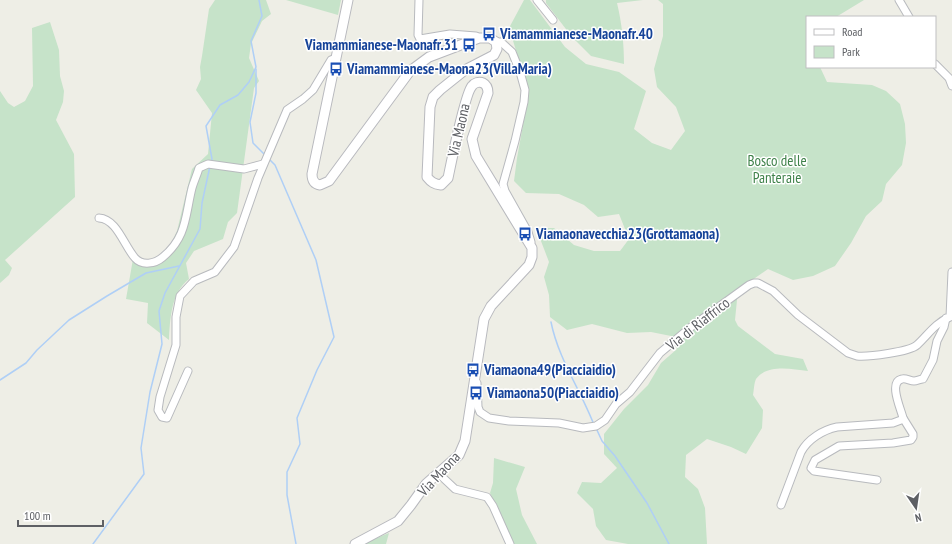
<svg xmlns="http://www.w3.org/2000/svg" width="952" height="544" font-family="'PT Sans Narrow',sans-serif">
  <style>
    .green { fill: #c6e3c9 }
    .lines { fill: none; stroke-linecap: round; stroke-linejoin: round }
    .stream { stroke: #afcff6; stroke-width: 1.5 }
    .minor-casing { stroke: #b8babe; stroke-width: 9 }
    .secondary-casing { stroke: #b8b9be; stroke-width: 11 }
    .minor { stroke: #fff; stroke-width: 7 }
    .secondary { stroke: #fff; stroke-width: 9 }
    .labels { text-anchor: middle; stroke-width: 3; stroke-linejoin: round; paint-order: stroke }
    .transit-label { font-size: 15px; font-weight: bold; fill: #164399; stroke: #fff; text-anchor: start }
    .street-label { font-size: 15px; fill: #5e6065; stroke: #fff }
    .park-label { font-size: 15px; fill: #40824b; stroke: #fff }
  </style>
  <rect width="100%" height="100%" fill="#eeeee6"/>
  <!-- green -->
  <g class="green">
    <path d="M215 0H266L271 14 262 21 251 44 249 58 259 81 254 88 237 213 228 222 223 239 194 251 186 263 189 279C171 293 170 319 169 340L147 323 148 303 126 299 133 259 144 261 156 259 168 250 177 231 192 169 208 154 212 113 196 90 201 79 200 67 202 56 209 9Z"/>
    <path d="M286 0H341L338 15Z"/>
    <path d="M524 0H530L565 47 586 64 619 72 646 91 634 129 652 143 671 150 685 131 676 107 657 87 654 69 663 36V4L658 0H864L836 17H807V67H820L827 82 872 85 886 91 900 104 905 124 906 143 902 165 886 184 882 201 866 216 851 243 835 266 813 276 793 280 768 269 738 290 735 320 738 326 775 354 803 359 808 371C791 369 767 364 756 379 754 383 754 390 753 395L763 410 762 428 746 454 731 447 707 439 686 455 685 477 698 489 705 508 707 544H628L606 540 596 526 593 509 577 493 582 482 601 483 617 468 604 454V434L624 409 648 385 661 363 677 349 671 336 651 332 627 333 592 324 567 330 550 317 549 295 544 277 549 262 536 228H554L574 245 594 251H620L629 239 619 214 598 217 584 205 559 194 526 193 514 181 517 158 529 92 509 28Z"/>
    <path d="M546 0H643L617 3C622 24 624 44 624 64L591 56 572 37 546 3Z"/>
    <path d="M50 22 59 50 60 76 64 91 63 102 56 120 74 154 75 197 5 260 12 268 9 275 0 283V91L8 103 14 107 25 101 33 86 32 28Z"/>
    <path d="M494 458 525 467 516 489 522 515 537 544H513L502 517 490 493 493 483Z"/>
    <path d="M389 533 386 544H362Z"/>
  </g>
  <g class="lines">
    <!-- stream -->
    <g class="stream">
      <path d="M256 69V93L250 122 253 143 265 155"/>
      <path d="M269 159 275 165 316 260 334 337 317 370 297 418 300 444 287 472V495L296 544"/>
      <path d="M211 162 212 159 206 126 220 105 238 95 249 82 256 67 251 41 262 16 259 0"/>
      <path d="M551 322C558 358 581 391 594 425"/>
      <path d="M0 380 26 363 37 350 69 320 107 296 146 273 179 266"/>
      <path d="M596 428 602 441 615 456 647 503 669 544"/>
      <path d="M93 544 144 474 141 448 150 392 162 344 159 311 165 293 200 229 202 203 210 166"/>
    </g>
    <!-- minor casing -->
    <g class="minor-casing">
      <g id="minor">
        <path d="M419 0 418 35 420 39 450 34 476 36 479 38"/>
        <path d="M537 0 553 20"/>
        <path d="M899 0 909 17"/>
        <path d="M496 42H501L512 52 520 72 525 90 524 102 515 141 503 184 505 191 528 232 531 242"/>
        <path d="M935 64 949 78 952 86"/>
        <path d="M99 218C117 219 124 246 135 258 142 266 155 264 163 257 187 237 185 216 192 188 194 181 197 175 199 168L208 164 244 169 263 164"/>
        <path d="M188 371 167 418 162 417 158 410 160 397 176 345V317L180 296 194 281 215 272 234 247 258 178 287 110 303 99 313 90 331 60 336 58"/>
        <path d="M477 383 478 407 480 412 489 418 509 421 559 423 583 428 596 426 605 420 616 404 630 392 660 353 691 327 749 285 754 283H758L773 291 798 315 848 353C851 354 854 355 857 356 868 357 909 352 917 345 928 335 935 323 950 317L952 272"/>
        <path d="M438 473 455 489 487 497 493 506 510 544"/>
        <path d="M877 480 814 471 811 468 815 460 839 446 893 443 911 440 913 437V434L903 418"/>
        <path d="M781 505 801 452C808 439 823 430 837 427L893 423 901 420 903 418C901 409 888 382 902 379 906 378 910 381 914 381 917 381 920 379 923 379L933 360 937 341 944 327 946 318"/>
      </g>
    </g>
    <!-- secondary casing -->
    <g class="secondary-casing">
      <path id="secondary" d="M348 0 312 174C312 180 314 184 320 185L329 181 410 71 429 57 479 38H490L496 42 497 49 494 55 465 70 440 90 433 97 430 107 427 177C431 182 434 184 441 185L448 178C451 164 465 93 472 86 474 83 479 81 483 83 487 85 488 89 488 93L472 139 476 156 532 248V257L529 265 491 306 484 319 465 441 459 455 426 484 411 505 398 521 355 544"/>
    </g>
    <!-- minor -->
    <use href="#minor" class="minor"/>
    <!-- secondary -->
    <use href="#secondary" class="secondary"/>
  </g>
  <!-- icons -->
  <defs>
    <g id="bus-bare" transform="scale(1.08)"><path d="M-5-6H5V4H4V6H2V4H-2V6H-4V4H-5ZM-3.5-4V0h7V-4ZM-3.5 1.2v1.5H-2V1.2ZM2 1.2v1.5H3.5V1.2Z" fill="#1a4fb4" stroke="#fff" stroke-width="2.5" paint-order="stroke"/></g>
  </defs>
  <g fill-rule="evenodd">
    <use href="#bus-bare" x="489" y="34"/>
    <use href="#bus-bare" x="469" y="45"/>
    <use href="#bus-bare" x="336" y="69"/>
    <use href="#bus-bare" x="525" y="234"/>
    <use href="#bus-bare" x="473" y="370"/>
    <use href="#bus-bare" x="476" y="393"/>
  </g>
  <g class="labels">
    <!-- transit labels -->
    <g class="transit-label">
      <text x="500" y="39">Viamammianese-Maonafr.40</text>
      <text x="458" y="50" text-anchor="end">Viamammianese-Maonafr.31</text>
      <text x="347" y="74">Viamammianese-Maona23(VillaMaria)</text>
      <text x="536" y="239">Viamaonavecchia23(Grottamaona)</text>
      <text x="484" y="375">Viamaona49(Piacciaidio)</text>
      <text x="487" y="398">Viamaona50(Piacciaidio)</text>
    </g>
    <!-- street labels -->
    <g class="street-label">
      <text transform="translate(459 130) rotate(-77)" y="5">Via Maona</text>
      <text transform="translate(698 324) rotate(-38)" y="5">Via di Riaffrico</text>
      <text transform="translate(439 474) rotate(-47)" y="5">Via Maona</text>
    </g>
    <!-- park labels -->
    <g class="park-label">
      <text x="777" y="166">Bosco delle<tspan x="777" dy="17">Panteraie</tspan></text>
    </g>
  </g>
  <!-- legend -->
  <rect x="806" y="16" width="130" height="52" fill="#ffffff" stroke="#bfbfc1"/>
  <rect x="814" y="29" width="20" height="6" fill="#ffffff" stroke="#bfbfc1"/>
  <text x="842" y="36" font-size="12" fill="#5e6065">Road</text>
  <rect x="814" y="46" width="20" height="12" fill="#c6e3c9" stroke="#bfbfc1"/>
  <text x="842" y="56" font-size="12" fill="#5e6065">Park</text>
  <!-- north arrow -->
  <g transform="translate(916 508) rotate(167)" stroke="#ffffff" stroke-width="3" paint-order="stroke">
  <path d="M0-3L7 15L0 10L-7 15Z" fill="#5e6065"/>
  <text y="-6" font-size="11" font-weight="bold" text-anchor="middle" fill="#5e6065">N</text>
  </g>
  <!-- scale -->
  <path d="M18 520v6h85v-6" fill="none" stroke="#5e6065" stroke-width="2"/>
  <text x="24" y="520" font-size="12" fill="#5e6065" stroke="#ffffff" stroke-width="3" paint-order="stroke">100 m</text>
</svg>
